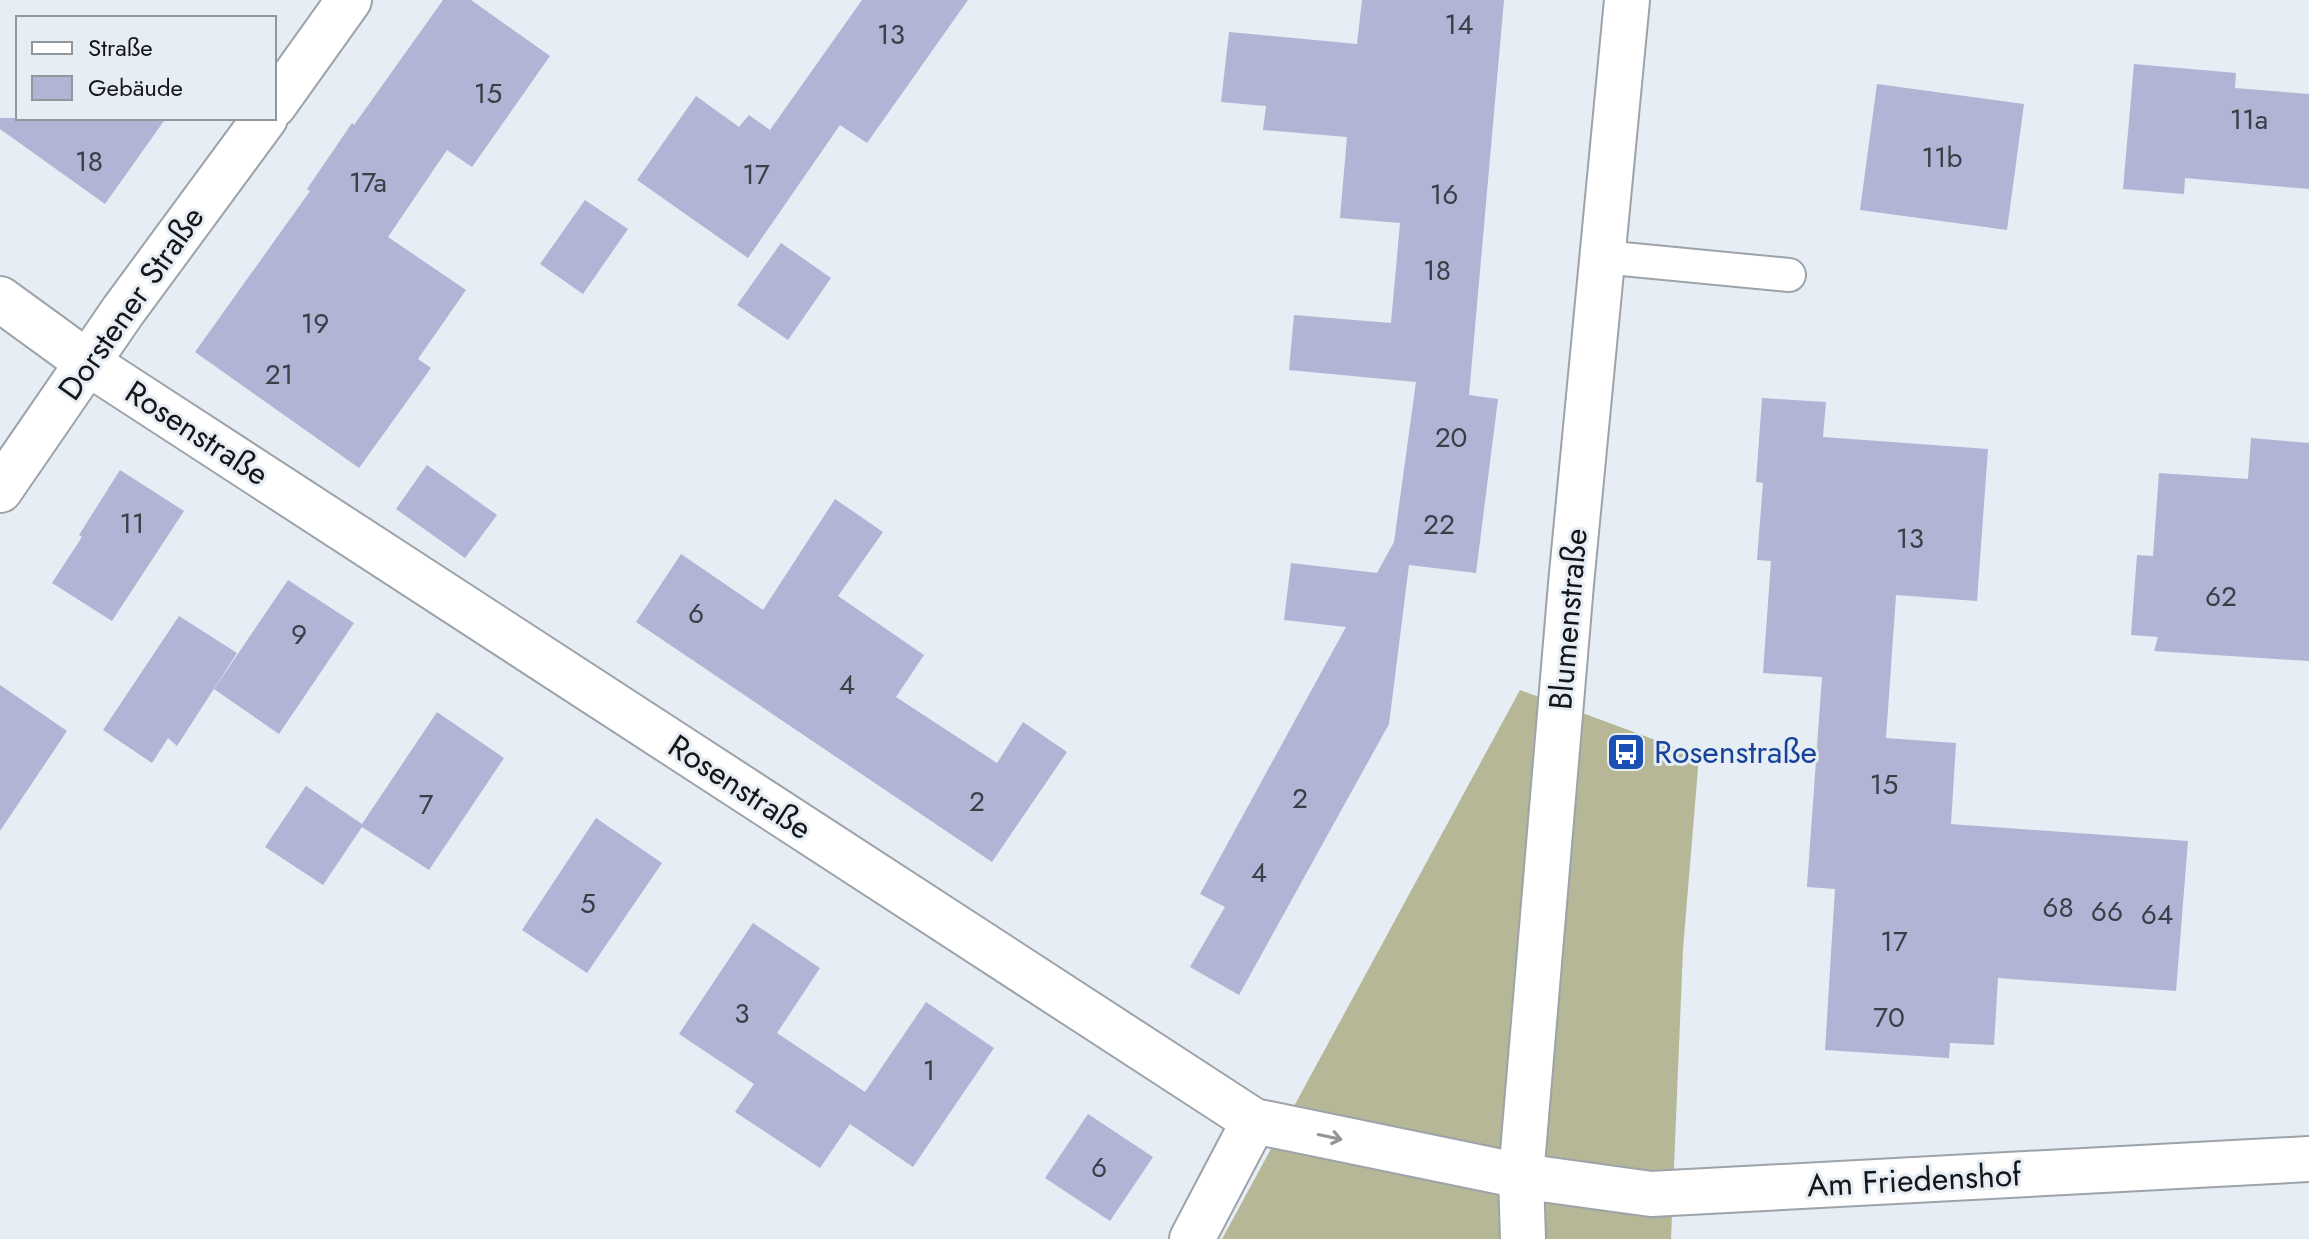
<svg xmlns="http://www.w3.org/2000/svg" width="2309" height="1239" font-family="Jost,sans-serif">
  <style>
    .forest { fill: #b5b796 }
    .building { fill: #b1b4d4 }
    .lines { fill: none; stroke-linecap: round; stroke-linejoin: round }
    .lane-casing { stroke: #9ca3a9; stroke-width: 36 }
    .street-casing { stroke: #9ca3a9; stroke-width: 48 }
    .lane { stroke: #fff; stroke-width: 32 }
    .street { stroke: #fff; stroke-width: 44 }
    .oneway { stroke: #959697 }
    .labels { text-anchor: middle; stroke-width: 6; stroke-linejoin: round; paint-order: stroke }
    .number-label { font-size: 28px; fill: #3b3e47 }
    .street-label { font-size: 32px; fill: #141618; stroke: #e6edf4 }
    .transit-label { font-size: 32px; fill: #164399; stroke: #e6edf4; text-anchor: start }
  </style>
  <rect width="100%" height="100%" fill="#e6edf4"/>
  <!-- forest -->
  <path class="forest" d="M1520 690 1699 756 1683 949 1671 1239H1222Z"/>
  <!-- building -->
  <g class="building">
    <path d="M443 0H471L550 56 472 167 447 150 388 237 466 290 418 359 431 368 359 468 195 352 310 191 307 189 352 123 354 125Z"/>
    <path d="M862 0H968L867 143 840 125 748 258 637 180 696 96 739 127 749 115 770 130Z"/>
    <path d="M1362 0H1504L1469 395 1498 399 1476 573 1409 565 1389 724 1239 995 1190 967 1225 907 1200 894 1346 627 1284 620 1291 563 1377 573 1394 542 1416 382 1289 370 1294 315 1391 323 1400 223 1340 218 1347 137 1263 130 1266 106 1221 102 1229 32 1357 44Z"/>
    <path d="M2134 64 2236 73 2235 88 2309 94V189L2185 178 2184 194 2123 189Z"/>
    <path d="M1877 84 2024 104 2007 230 1860 210Z"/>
    <path d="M0 118H166L105 204 0 129Z"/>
    <path d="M585 200 628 229 583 294 540 264Z"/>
    <path d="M781 243 831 278 788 340 737 305Z"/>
    <path d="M1762 398 1826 402 1823 437 1988 449 1977 601 1896 595 1886 738 1956 743 1951 824 2188 841 2176 991 1998 978 1994 1045 1950 1043 1949 1058 1825 1050 1835 889 1807 887 1822 677 1763 673 1771 561 1757 560 1763 483 1756 482Z"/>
    <path d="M2251 438 2309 443V661L2154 651 2158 637 2131 635 2137 555 2153 556 2159 473 2248 479Z"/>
    <path d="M427 465 497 515 465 558 396 509Z"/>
    <path d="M120 470 184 511 112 621 52 583 82 537 79 535Z"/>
    <path d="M835 499 883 532 838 596 924 655 896 697 997 763 1023 722 1067 752 992 862 636 622 681 554 763 610Z"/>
    <path d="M288 580 354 623 279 734 214 689Z"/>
    <path d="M179 616 237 653 177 746 168 738 152 763 103 730Z"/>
    <path d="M0 685 67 731 0 831Z"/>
    <path d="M437 712 504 758 429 870 362 827 323 885 265 847 306 786 362 824Z"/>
    <path d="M596 818 662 863 587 973 522 930Z"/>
    <path d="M753 923 820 968 777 1033 865 1092 926 1002 994 1048 913 1167 850 1124 820 1168 735 1112 754 1084 679 1034Z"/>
    <path d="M1088 1114 1153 1157 1110 1221 1045 1178Z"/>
  </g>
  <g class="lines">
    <!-- lane casing -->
    <g class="lane-casing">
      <path id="lane" d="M1602 257 1789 275"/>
    </g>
    <!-- street casing -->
    <g class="street-casing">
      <g id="street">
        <path d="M274 105 349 0"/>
        <path d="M0 299 88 363 1254 1121 1521 1176 1651 1194 2309 1159"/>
        <path d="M0 490 123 311 265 118"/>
        <path d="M1192 1239 1254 1121"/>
        <path d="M1523 1239 1521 1176 1571 584 1627 0"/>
      </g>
    </g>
    <!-- lane -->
    <use href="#lane" class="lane"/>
    <!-- street -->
    <use href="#street" class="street"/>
  </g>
  <!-- one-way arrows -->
  <defs><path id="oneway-shaft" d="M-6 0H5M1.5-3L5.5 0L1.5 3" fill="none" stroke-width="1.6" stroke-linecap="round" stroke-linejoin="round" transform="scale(2)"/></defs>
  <use class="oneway" href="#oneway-shaft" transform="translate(1330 1137) rotate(12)"/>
  <!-- icons -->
  <defs>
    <g id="bus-square" transform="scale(2)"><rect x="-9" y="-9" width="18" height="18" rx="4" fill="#1a4fb4" stroke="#e6edf4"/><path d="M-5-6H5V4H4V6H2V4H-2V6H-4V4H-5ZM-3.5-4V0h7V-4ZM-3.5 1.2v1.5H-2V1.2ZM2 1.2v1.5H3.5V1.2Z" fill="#fff"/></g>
  </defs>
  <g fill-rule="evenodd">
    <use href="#bus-square" x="1626" y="752"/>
  </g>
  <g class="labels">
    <!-- number labels -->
    <g class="number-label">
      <text x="1459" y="34">14</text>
      <text x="891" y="44">13</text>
      <text x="488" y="103">15</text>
      <text x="2249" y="129">11a</text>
      <text x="1942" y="167">11b</text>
      <text x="89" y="171">18</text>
      <text x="756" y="184">17</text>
      <text x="368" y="192">17a</text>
      <text x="1444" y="204">16</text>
      <text x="1437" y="280">18</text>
      <text x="315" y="333">19</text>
      <text x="279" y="384">21</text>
      <text x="1451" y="447">20</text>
      <text x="132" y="533">11</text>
      <text x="1439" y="534">22</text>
      <text x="1910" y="548">13</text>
      <text x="2221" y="606">62</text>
      <text x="696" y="623">6</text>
      <text x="299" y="644">9</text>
      <text x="847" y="694">4</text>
      <text x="1884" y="794">15</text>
      <text x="1300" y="808">2</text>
      <text x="977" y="811">2</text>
      <text x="426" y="814">7</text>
      <text x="1259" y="882">4</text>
      <text x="588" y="913">5</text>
      <text x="2058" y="917">68</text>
      <text x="2107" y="921">66</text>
      <text x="2157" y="924">64</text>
      <text x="1894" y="951">17</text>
      <text x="742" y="1023">3</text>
      <text x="1889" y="1027">70</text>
      <text x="929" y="1080">1</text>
      <text x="1099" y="1177">6</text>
    </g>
    <!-- street labels -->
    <g class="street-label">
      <text transform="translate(131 303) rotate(-55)" y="11">Dorstener Straße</text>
      <text transform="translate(197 433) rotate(33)" y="11">Rosenstraße</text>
      <text transform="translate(1568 619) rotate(-85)" y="11">Blumenstraße</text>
      <text transform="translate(740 787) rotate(33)" y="11">Rosenstraße</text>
      <text transform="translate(1914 1180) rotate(-3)" y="11">Am Friedenshof</text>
    </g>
    <!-- transit labels -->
    <g class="transit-label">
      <text x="1654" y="763">Rosenstraße</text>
    </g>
  </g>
  <!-- legend -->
  <rect x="16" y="16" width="260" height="104" fill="#e6edf4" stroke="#92979c" stroke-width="2"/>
  <rect x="32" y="42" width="40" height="12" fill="#ffffff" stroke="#92979c" stroke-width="2"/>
  <text x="88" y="56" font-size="24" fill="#141618">Straße</text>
  <rect x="32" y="76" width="40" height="24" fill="#b1b4d4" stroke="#92979c" stroke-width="2"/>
  <text x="88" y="96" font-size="24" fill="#141618">Gebäude</text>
</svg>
